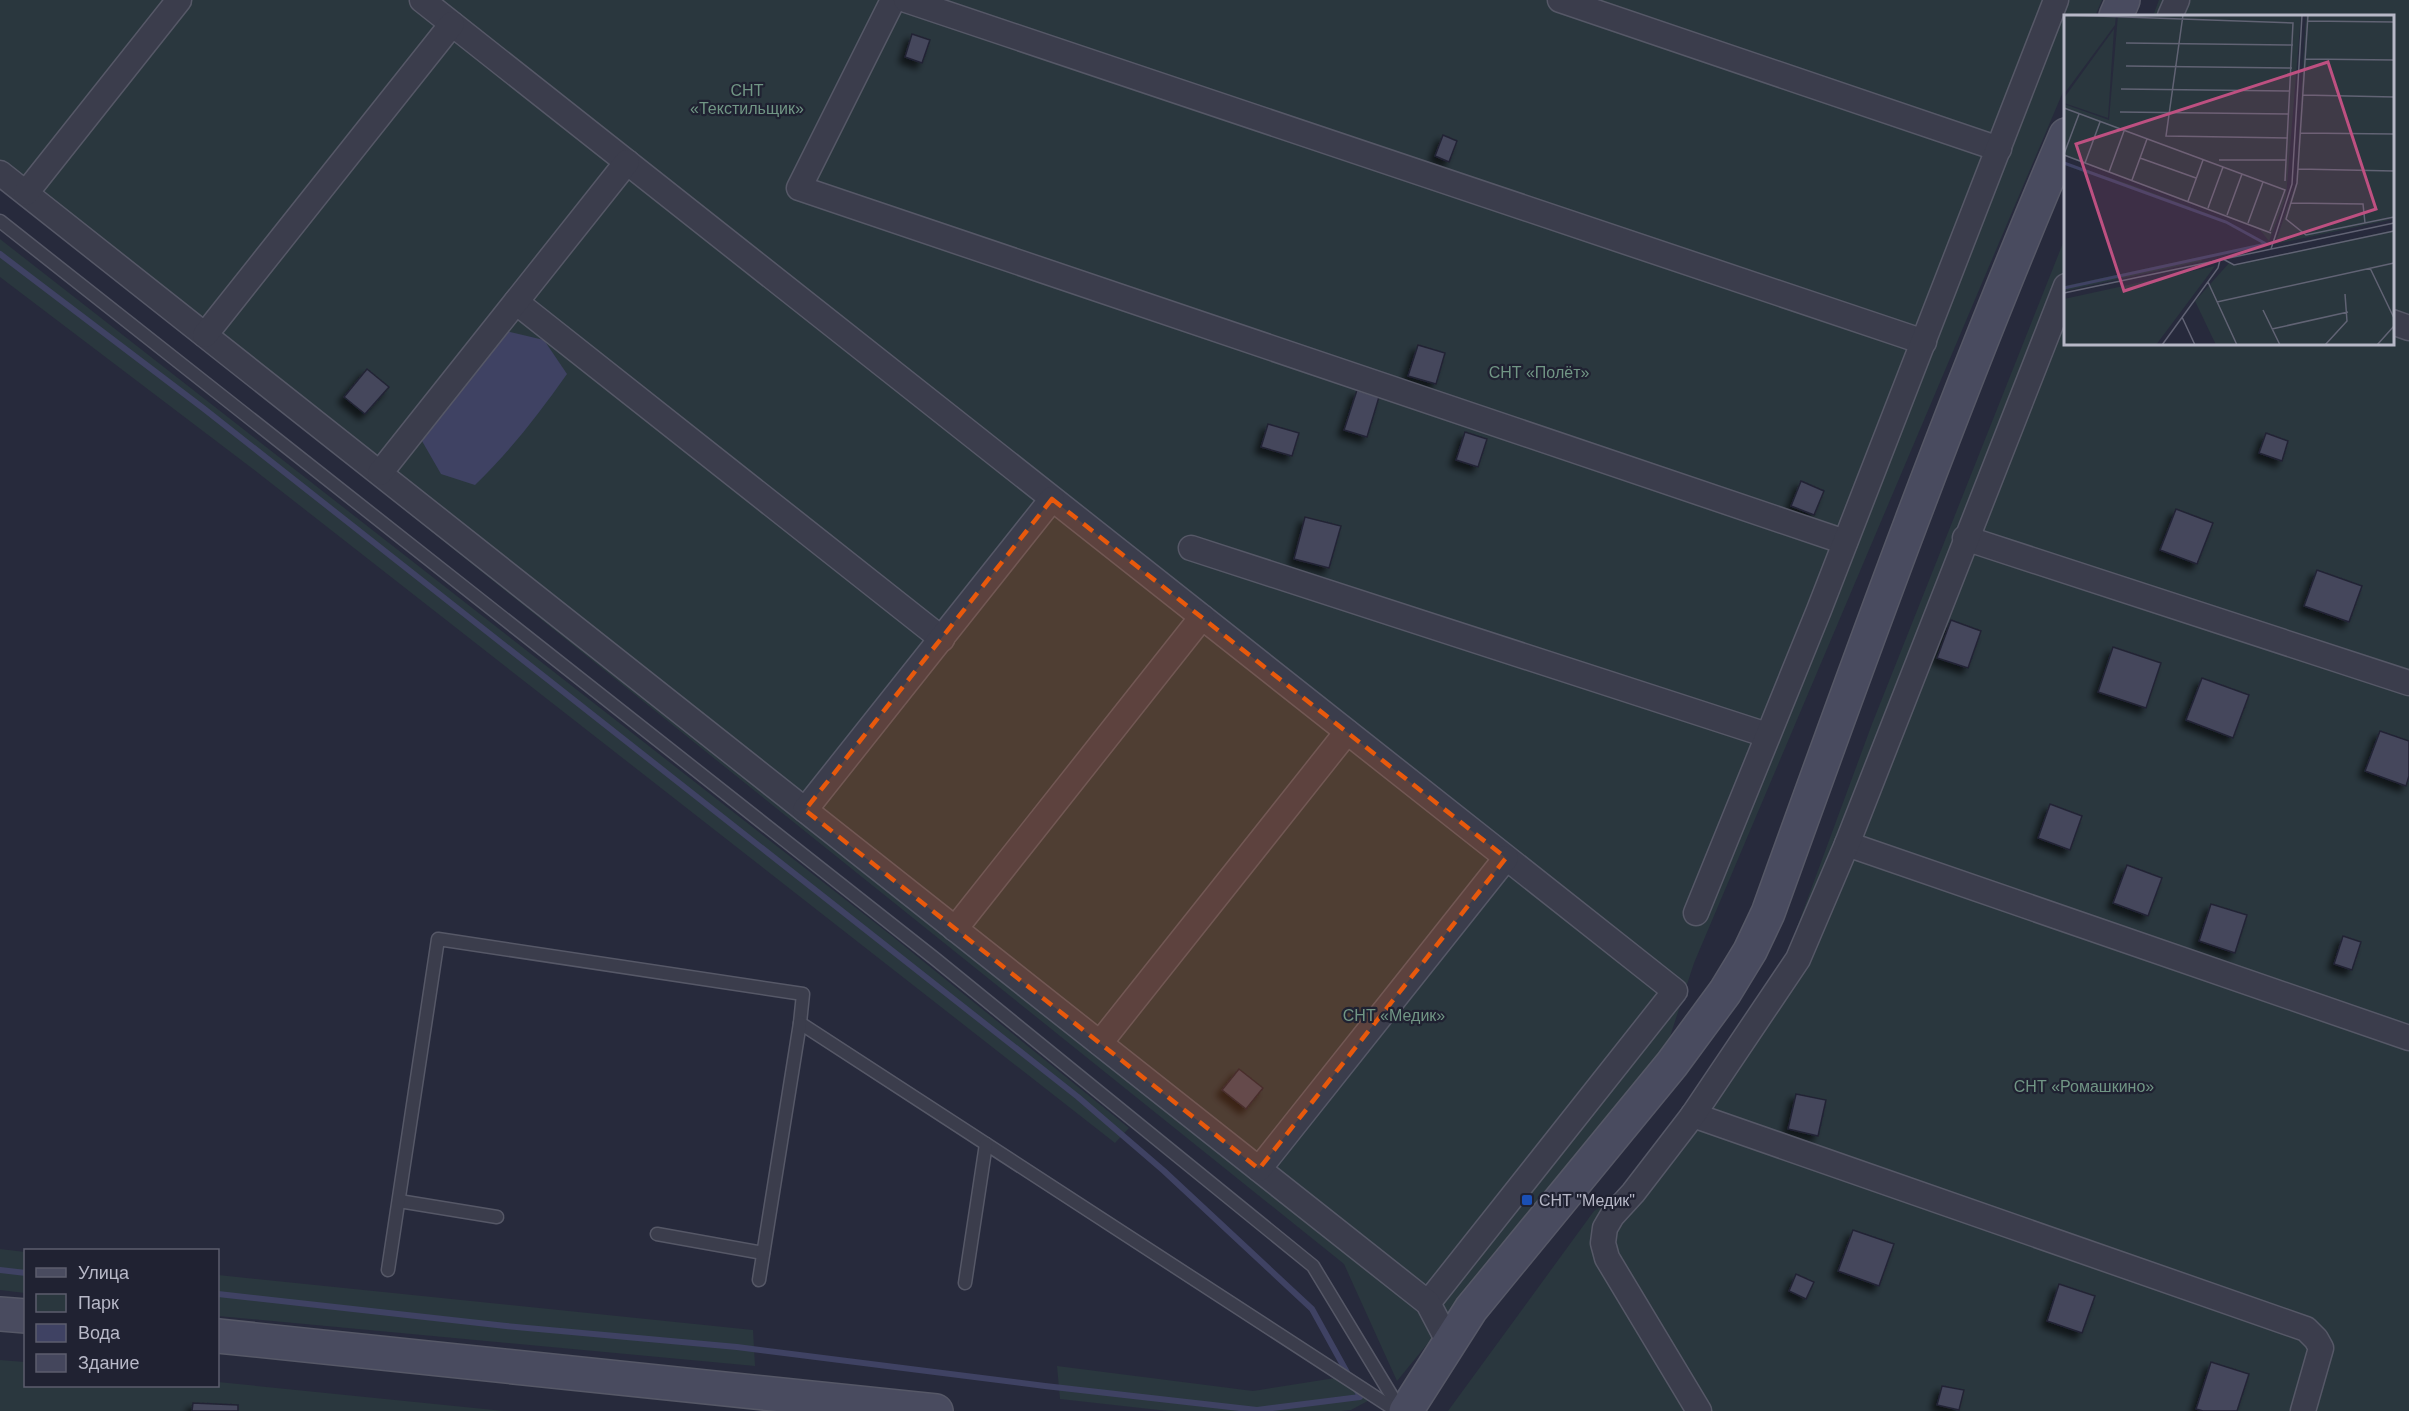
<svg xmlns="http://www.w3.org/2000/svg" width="2409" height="1411" font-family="Arial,sans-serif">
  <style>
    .green { fill: #2a373e }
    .water { fill: #3f4263 }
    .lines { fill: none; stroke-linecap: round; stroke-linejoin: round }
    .stream { stroke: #3f4263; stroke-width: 6 }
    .building { fill: #44465c; stroke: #222434; stroke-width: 1.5; filter: url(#shadow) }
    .lane-casing { stroke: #565867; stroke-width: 15 }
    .street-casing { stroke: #565867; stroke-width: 27 }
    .secondary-casing { stroke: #565867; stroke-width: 36 }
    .lane { stroke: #3b3d4c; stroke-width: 12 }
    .street { stroke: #3b3d4c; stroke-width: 24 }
    .secondary { stroke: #494b5f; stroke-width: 33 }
    .marked { fill: #e8590c; fill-opacity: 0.2; stroke: #e8590c; stroke-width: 4.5; stroke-dasharray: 12 8; stroke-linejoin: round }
    .transit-dot { fill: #1a4fb4; stroke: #202232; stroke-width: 2 }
    .labels { text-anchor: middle; stroke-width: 4.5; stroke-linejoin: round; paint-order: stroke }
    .park-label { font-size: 16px; fill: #719685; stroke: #202232 }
    .poi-label { font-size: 16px; fill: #b7b8c7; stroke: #202232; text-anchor: start }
    .inset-river { fill: none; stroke: #3f4263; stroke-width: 3 }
    .inset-road { fill: none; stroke: #616374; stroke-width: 1.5 }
    .view { fill: #be5081; fill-opacity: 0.15; stroke: #be5081; stroke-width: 3 }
    .inset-edge { fill: none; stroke: #b7b8c7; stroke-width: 3 }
  </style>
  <defs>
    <filter id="shadow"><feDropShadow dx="-5.5" dy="5.5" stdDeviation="3" flood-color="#0009"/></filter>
  </defs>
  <rect width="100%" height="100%" fill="#272a3c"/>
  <!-- green -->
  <g class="green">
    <path d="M0 0H2102L2095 16H2066L2065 87 1694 963 1664 1055 1397 1381 1344 1264 0 185Z"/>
    <path d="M2159 0H2409V1411H1448L1594 1211 1624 1192 1785 960 1872 724 2065 238 2066 344H2392V16H2153Z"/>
    <path d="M0 239 892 936 1129 1128 1115 1143 253 469 0 277Z"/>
    <path d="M0 1249 25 1252V1293L0 1290Z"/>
    <path d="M218 1275 753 1330 755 1366 218 1316Z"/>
    <path d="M0 1360 25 1362 26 1386H218V1382L504 1411H0Z"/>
    <path d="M1057 1366 1253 1391 1354 1375 1375 1397 1351 1410 1342 1411H1168L1060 1399Z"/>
  </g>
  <!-- water -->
  <path class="water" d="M506 331 544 340 567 374C539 414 510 451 475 485L441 474 422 441Z"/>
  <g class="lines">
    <!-- stream -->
    <g class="stream">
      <path d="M0 254 203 408 1078 1097 1164 1171 1312 1309 1349 1376"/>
      <path d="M0 1270 26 1273"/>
      <path d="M218 1294 506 1326 737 1347 1045 1386 1257 1410 1360 1397 1354 1385"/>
    </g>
  </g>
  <!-- building -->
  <g class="building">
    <path d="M912 34 930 40 922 63 905 57Z"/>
    <path d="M1443 135 1457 141 1449 162 1435 156Z"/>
    <path d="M1418 345 1445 353 1436 384 1408 376Z"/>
    <path d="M367 369 389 387 365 414 344 397Z"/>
    <path d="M1357 390 1379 397 1367 437 1344 430Z"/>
    <path d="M1268 424 1299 433 1292 456 1261 447Z"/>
    <path d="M1465 432 1487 439 1478 467 1456 460Z"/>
    <path d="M2266 433 2288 441 2282 461 2259 453Z"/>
    <path d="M1801 481 1824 491 1814 515 1791 506Z"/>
    <path d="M2176 509 2213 523 2197 564 2160 550Z"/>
    <path d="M1305 517 1341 526 1329 568 1294 559Z"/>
    <path d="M2317 570 2362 586 2349 622 2304 606Z"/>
    <path d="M1951 620 1981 631 1968 668 1937 658Z"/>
    <path d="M2113 647 2161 663 2146 708 2098 692Z"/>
    <path d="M2202 678 2249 695 2233 738 2186 720Z"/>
    <path d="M2380 731 2409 741V776L2406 786 2365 771Z"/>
    <path d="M2050 804 2082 816 2070 850 2038 838Z"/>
    <path d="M2127 865 2162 878 2148 916 2113 903Z"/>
    <path d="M2211 904 2247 915 2235 953 2199 941Z"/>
    <path d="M2343 936 2361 942 2352 970 2334 964Z"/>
    <path d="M1239 1069 1263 1088 1246 1109 1222 1090Z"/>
    <path d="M1796 1094 1826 1100 1818 1136 1788 1129Z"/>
    <path d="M1853 1230 1894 1244 1879 1286 1838 1271Z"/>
    <path d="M1796 1274 1814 1282 1806 1299 1789 1291Z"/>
    <path d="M2059 1284 2095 1296 2082 1333 2047 1321Z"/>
    <path d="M2211 1362 2249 1374 2237 1411H2203L2196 1409Z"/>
    <path d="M1942 1386 1964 1390 1959 1410 1937 1405Z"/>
    <path d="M193 1403 238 1405V1411H192Z"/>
  </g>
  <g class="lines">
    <!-- lane casing -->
    <g class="lane-casing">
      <g id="lane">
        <path d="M0 221 934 958 1313 1266 1401 1411"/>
        <path d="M399 1201 497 1217"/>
        <path d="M657 1234 763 1253"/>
        <path d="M388 1270 438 939 803 994 800 1023 1397 1411"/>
        <path d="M759 1280 800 1023"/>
        <path d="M965 1283 986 1144"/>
      </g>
    </g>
    <!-- street casing -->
    <g class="street-casing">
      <g id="street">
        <path d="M422 0 1675 991 1428 1303"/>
        <path d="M893 0 799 188 1845 542"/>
        <path d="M906 0 1924 342"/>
        <path d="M1560 0 1999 149"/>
        <path d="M2170 16 2177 0"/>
        <path d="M0 173 1428 1303 1448 1341"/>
        <path d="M26 193 179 0"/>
        <path d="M516 302 942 639"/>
        <path d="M2392 322 2409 328"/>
        <path d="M205 335 452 24"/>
        <path d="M380 473 627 162"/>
        <path d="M1965 538 2409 683"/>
        <path d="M1191 548 1767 735"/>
        <path d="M805 810 1052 499"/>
        <path d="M1847 844 2409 1038"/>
        <path d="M1696 913 1819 610 2056 0"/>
        <path d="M955 929 1202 617"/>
        <path d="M1100 1043 1347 732"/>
        <path d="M1693 1115 2306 1329 2316 1339 2321 1348 2303 1411"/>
        <path d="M1259 1169 1506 858"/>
        <path d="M1699 1411 1607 1258 1603 1243 1605 1228 1612 1216 1633 1193 1693 1115 1798 959 1847 844 2066 286"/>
      </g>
    </g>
    <!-- secondary casing -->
    <g class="secondary-casing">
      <g id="secondary">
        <path d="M2116 16 2123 0"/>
        <path d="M0 1314 26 1316"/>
        <path d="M218 1336 936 1411"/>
        <path d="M1406 1411 1471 1309 1672 1064 1725 992 1750 951 1768 913C1862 652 1957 390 2066 135"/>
      </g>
    </g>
    <!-- lane -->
    <use href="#lane" class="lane"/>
    <!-- street -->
    <use href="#street" class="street"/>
    <!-- secondary -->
    <use href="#secondary" class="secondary"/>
  </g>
  <!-- marked area -->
  <path class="marked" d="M1052 499 1506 858 1259 1169 805 810Z"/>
  <!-- markers -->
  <rect class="transit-dot" x="1521" y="1194" width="12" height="12" rx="3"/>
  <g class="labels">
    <!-- park labels -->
    <g class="park-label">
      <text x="747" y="96">СНТ<tspan x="747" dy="18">«Текстильщик»</tspan></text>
      <text x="1539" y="378">СНТ «Полёт»</text>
      <text x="1394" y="1021">СНТ «Медик»</text>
      <text x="2084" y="1092">СНТ «Ромашкино»</text>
    </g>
    <!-- poi labels -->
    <g class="poi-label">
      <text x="1539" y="1206">СНТ "Медик"</text>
    </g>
  </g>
  <!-- overview -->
  <g transform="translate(2064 15)">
    <rect width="330" height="330" fill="#272a3c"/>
    <path d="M0 0H52L51 10 0 79ZM54 0H237L222 182 205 226 196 215 0 141V89L45 105ZM242 0H330V204L211 229 232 168ZM50 14 44 103 0 88V83ZM0 147 70 171 169 208 0 150ZM330 215V330H152L131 286 166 247 168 250ZM136 242 138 246 0 276V271ZM151 251 92 330H0V284Z" fill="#2a373e"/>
    <path class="inset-river" d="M0 148 162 207 202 229 0 273"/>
    <path class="inset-road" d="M4 0 229 8 221 166M119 0 102 121 224 123M244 0 233 168 222 204 242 220 330 202M243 6 330 7M62 28 229 30M241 44 330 45M62 51 228 53M57 74 226 76M239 80 330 82M0 93 221 175 206 216M56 97 225 99M236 118 330 119M0 139 15 99M0 140 207 218M76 143 132 163M155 145H222M21 148 36 107M234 154 330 156M45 157 60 116M68 165 83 124M124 186 139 145M227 188 299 189 301 208M144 193 159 152M163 200 178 159M184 208 199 167M207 234 228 169 238 0M159 244 170 250 330 216M306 253 330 303M144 267 173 330M0 278 330 208M153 287 330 248M199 295 216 330M118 302 131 330M208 314 284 297M98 330 154 253 156 245M261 330 283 306 281 279M313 330 330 311"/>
    <path class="view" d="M264 47 312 194 60 276 12 129Z"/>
    <rect width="330" height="330" class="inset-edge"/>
  </g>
  <!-- legend -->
  <rect x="24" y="1249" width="195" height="138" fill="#202232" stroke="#5c5e6e" stroke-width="1.5"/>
  <rect x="36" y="1268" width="30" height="9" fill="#494b5f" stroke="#5c5e6e" stroke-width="1.5"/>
  <text x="78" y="1279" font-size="18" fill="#b7b8c7">Улица</text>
  <rect x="36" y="1294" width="30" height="18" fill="#2a373e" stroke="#5c5e6e" stroke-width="1.5"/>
  <text x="78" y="1309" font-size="18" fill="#b7b8c7">Парк</text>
  <rect x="36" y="1324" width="30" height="18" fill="#3f4263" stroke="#5c5e6e" stroke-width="1.5"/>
  <text x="78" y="1339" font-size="18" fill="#b7b8c7">Вода</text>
  <rect x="36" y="1354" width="30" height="18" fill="#44465c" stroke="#5c5e6e" stroke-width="1.5"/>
  <text x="78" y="1369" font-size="18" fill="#b7b8c7">Здание</text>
</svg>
